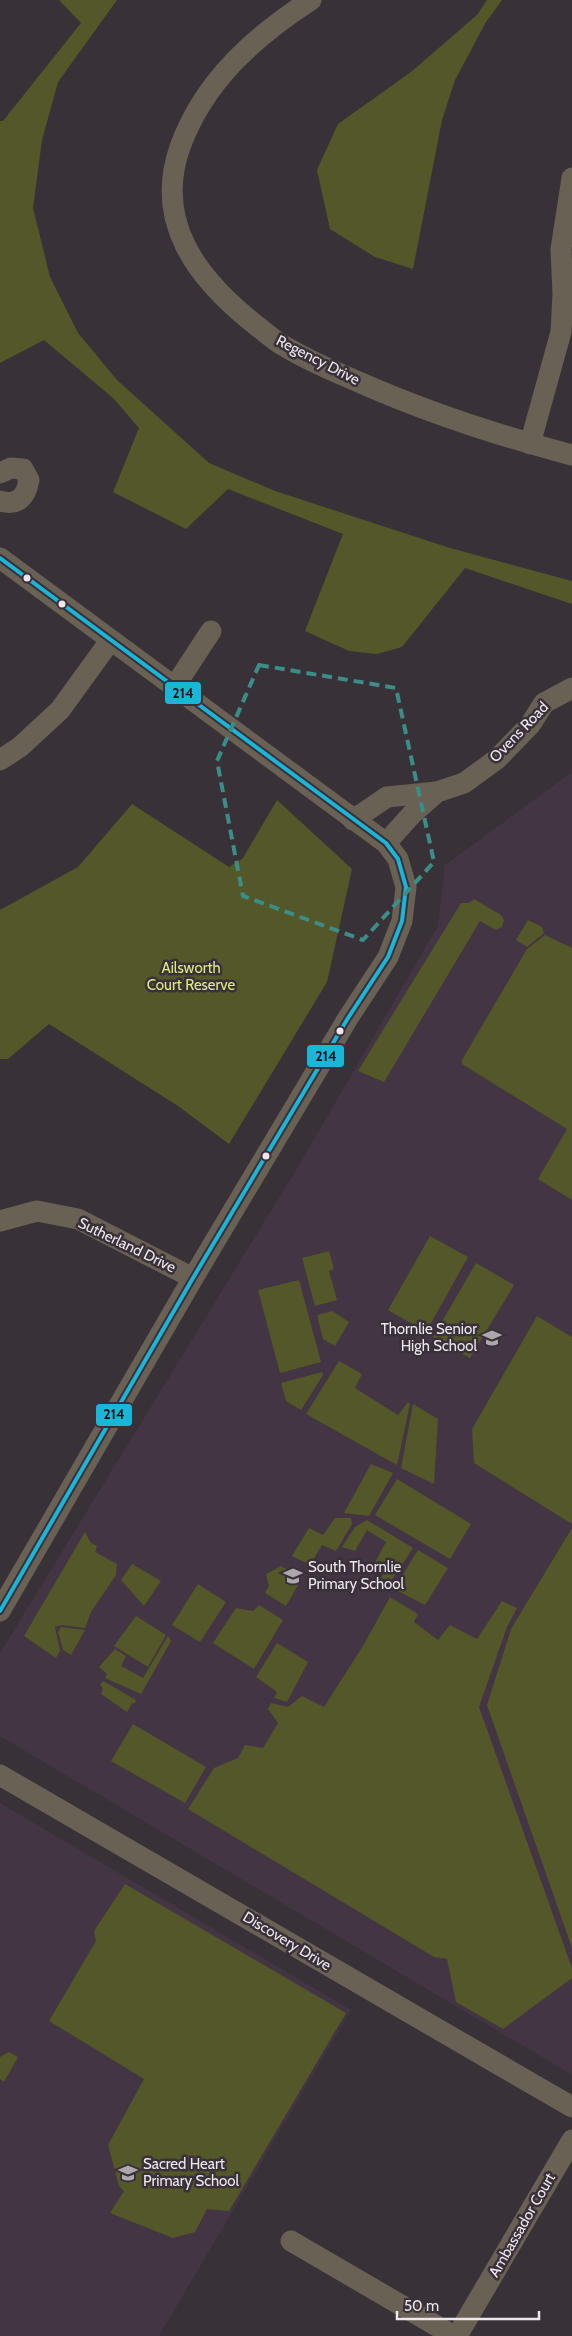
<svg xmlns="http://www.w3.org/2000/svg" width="572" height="2336" font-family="Cabin,sans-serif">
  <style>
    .built { fill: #433543 }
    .green { fill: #545728 }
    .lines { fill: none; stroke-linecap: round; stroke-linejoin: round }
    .minor { stroke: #696153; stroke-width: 21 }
    .bus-1-casing { stroke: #3a303a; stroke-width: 8 }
    .bus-1 { stroke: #1ab6d8; stroke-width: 4 }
    .marked { fill: none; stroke: #3b8d87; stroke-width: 4; stroke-dasharray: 10 6; stroke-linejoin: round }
    .bus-dot { fill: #ede7ed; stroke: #3a303a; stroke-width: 2 }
    .labels { text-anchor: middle; stroke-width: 5; stroke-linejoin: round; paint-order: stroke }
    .street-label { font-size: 15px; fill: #ede7ed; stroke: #3a303a }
    .park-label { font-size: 15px; fill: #deea7a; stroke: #3a303a }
    .poi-label { font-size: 15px; fill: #ede7ed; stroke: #3a303a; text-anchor: start }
    .line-badge { stroke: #3a303a; stroke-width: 2 }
    .pale-badge-label { font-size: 14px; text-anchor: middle; font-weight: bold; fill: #111 }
  </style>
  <rect width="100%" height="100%" fill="#383238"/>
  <!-- built -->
  <g class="built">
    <path d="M572 772V2075L0 1736V1653L299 1165 438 926 445 865Z"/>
    <path d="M0 1803 351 2010 159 2336H0Z"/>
  </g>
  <!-- green -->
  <g class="green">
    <path d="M59 0H117L58 82 42 140 33 208 50 277 78 333 117 380 209 463 275 491 450 548 572 581V604L465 568 402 647 377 654 349 651 305 631 343 534 228 489 186 529 113 492 139 428 113 398 44 340 0 363V121H3L81 23Z"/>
    <path d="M487 0H502L486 22 455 80 442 120 413 269 375 257 330 229 317 170 338 124 411 72 477 15Z"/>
    <path d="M277 800 352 869 327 982 229 1144 178 1106 49 1024 8 1059H0V910L78 867 132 804 229 867 243 858Z"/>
    <path d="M474 899 501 915 504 920 502 927 496 930 480 921 384 1082 358 1071 461 903H469Z"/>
    <path d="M528 920 542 927 544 933 527 947 516 940Z"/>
    <path d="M545 935 572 948V1200L538 1179 567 1129 462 1064V1060L527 949Z"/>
    <path d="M430 1236 468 1257 426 1332 388 1310Z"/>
    <path d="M329 1251 334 1269 329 1271 337 1300 315 1306 302 1258Z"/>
    <path d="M476 1263 514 1285 470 1358 433 1337Z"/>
    <path d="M299 1280 321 1362 280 1373 258 1290Z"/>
    <path d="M332 1311 349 1322 335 1346 323 1339 317 1315Z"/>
    <path d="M537 1316 572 1337V1524L474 1463 472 1429Z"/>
    <path d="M339 1361 362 1374 355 1388 398 1415 408 1402 410 1404 397 1465 306 1414Z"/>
    <path d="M322 1372 323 1375 301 1410 286 1401 281 1383Z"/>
    <path d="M413 1404 438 1419 434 1484 401 1468Z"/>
    <path d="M371 1464 393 1473 369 1516 344 1513Z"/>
    <path d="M397 1479 471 1524 450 1559 375 1515Z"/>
    <path d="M335 1518H351L352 1524 336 1551 322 1545 310 1565 292 1556 309 1528 323 1535Z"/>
    <path d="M367 1520 413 1548 391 1581 381 1578 383 1574 379 1572 380 1569 373 1566 386 1542 367 1530 355 1551 342 1547 355 1527Z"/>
    <path d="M572 1528V1948L487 1705 511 1629Z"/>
    <path d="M85 1532 91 1543 97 1546 95 1552 117 1564 116 1575 91 1612 85 1628 61 1625 55 1627 60 1650 56 1658 24 1636Z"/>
    <path d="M418 1550 448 1568 425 1605 398 1591 400 1579Z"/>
    <path d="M132 1564 161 1581 144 1606 121 1580Z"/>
    <path d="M281 1566 302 1578 286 1606 265 1593 269 1586 266 1574Z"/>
    <path d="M198 1584 226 1602 200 1642 172 1625Z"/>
    <path d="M390 1597 418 1614 414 1622 438 1640 450 1625 477 1639 502 1601 517 1608 507 1627 479 1707 572 1968V1978L503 2029 456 2002 447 1959 434 1957 188 1809 214 1768 238 1758 245 1745 263 1748 278 1723 268 1709 271 1703 288 1707 302 1696 324 1707 363 1646Z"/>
    <path d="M259 1605 283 1620 254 1669 213 1643 236 1608 253 1611Z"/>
    <path d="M136 1616 166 1635 148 1667 114 1646Z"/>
    <path d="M61 1627 85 1630 71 1655 63 1650 58 1632Z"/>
    <path d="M168 1636 171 1641 141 1694 105 1678 107 1674 99 1667 115 1649 126 1656 121 1666 143 1678Z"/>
    <path d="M277 1643 308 1662 287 1702 274 1698 277 1692 256 1677Z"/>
    <path d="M103 1681 136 1700 135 1703H132L127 1712 101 1694 103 1688 100 1685Z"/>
    <path d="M133 1724 206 1767 185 1803 111 1761Z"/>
    <path d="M125 1884 346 2013 229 2211 207 2209 195 2232 173 2238 110 2213 124 2191 119 2186 108 2145 144 2079 49 2021 96 1941 94 1931Z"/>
    <path d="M9 2052 18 2057 4 2082 0 2079V2057Z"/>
  </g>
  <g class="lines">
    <!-- minor -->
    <g class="minor">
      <path d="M311 0C254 37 204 81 180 147 154 221 196 277 252 322 261 329 270 337 279 343 305 359 333 371 361 383 429 413 500 436 572 455"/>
      <path d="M530 444 561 332 563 294 561 249 572 178"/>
      <path d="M0 473 11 468 23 469 29 480C26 497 18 506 0 501"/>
      <path d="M0 558 386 843 398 859 406 887 402 921 388 957 348 1018 193 1278 0 1611"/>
      <path d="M175 686 211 631"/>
      <path d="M0 760 20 747 60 710 110 641"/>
      <path d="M353 820 387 797 437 792"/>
      <path d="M386 843 413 813 437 792 464 783 497 759 530 725 544 703 572 688"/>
      <path d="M0 1221 37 1211 78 1219 193 1278"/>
      <path d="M0 1775 572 2107"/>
      <path d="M291 2241 454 2336"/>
      <path d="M457 2336 572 2140"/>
    </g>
    <!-- bus-1 casing -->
    <g class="bus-1-casing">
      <path id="bus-1" d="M0 558 386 843 398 859 406 887 402 921 388 957 348 1018 193 1278 0 1611"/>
    </g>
    <!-- bus-1 -->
    <use href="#bus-1" class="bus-1"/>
  </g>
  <!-- marked area -->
  <path class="marked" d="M259 665 396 688 434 862 363 940 243 896 217 761Z"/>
  <!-- icons -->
  <defs>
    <g id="school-bare" transform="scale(1.5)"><path d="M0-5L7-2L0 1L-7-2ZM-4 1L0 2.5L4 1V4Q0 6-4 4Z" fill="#aea8ae" stroke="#3a303a" stroke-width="2.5" paint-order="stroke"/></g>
  </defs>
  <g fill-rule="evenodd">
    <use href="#school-bare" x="492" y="1338"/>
    <use href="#school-bare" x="293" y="1576"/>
    <use href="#school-bare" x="128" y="2173"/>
  </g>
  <!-- markers -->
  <g class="bus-dot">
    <circle cx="27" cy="578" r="4.5"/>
    <circle cx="62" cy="604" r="4.5"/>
    <circle cx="340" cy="1031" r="4.5"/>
    <circle cx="266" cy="1156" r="4.5"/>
  </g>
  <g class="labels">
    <!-- street labels -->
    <g class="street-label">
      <text transform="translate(318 360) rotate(27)" y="5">Regency Drive</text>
      <text transform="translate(519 732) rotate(-46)" y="5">Ovens Road</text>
      <text transform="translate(127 1245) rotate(26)" y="5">Sutherland Drive</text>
      <text transform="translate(287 1941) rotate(31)" y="5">Discovery Drive</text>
      <text transform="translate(522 2225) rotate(-60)" y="5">Ambassador Court</text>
    </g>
    <!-- park labels -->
    <g class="park-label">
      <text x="191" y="973">Ailsworth<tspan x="191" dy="17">Court Reserve</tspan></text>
    </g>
    <!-- poi labels -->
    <g class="poi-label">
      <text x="477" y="1334" text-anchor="end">Thornlie Senior<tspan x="477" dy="17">High School</tspan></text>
      <text x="308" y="1572">South Thornlie<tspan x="308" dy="17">Primary School</tspan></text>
      <text x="143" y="2169">Sacred Heart<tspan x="143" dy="17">Primary School</tspan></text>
    </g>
  </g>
  <g class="line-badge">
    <rect x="164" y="681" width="38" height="24" rx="5" fill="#1ab6d8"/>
    <rect x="306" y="1044" width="39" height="24" rx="5" fill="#1ab6d8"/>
    <rect x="95" y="1403" width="38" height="24" rx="5" fill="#1ab6d8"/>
  </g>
  <g class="pale-badge-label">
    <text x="183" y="698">214</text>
    <text x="326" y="1061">214</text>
    <text x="114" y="1419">214</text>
  </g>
  <!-- scale -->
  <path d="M397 2311v8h142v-8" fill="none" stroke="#ede7ed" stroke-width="2.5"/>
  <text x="404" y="2311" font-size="15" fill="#ede7ed" stroke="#3a303a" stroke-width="4" paint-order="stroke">50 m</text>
</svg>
